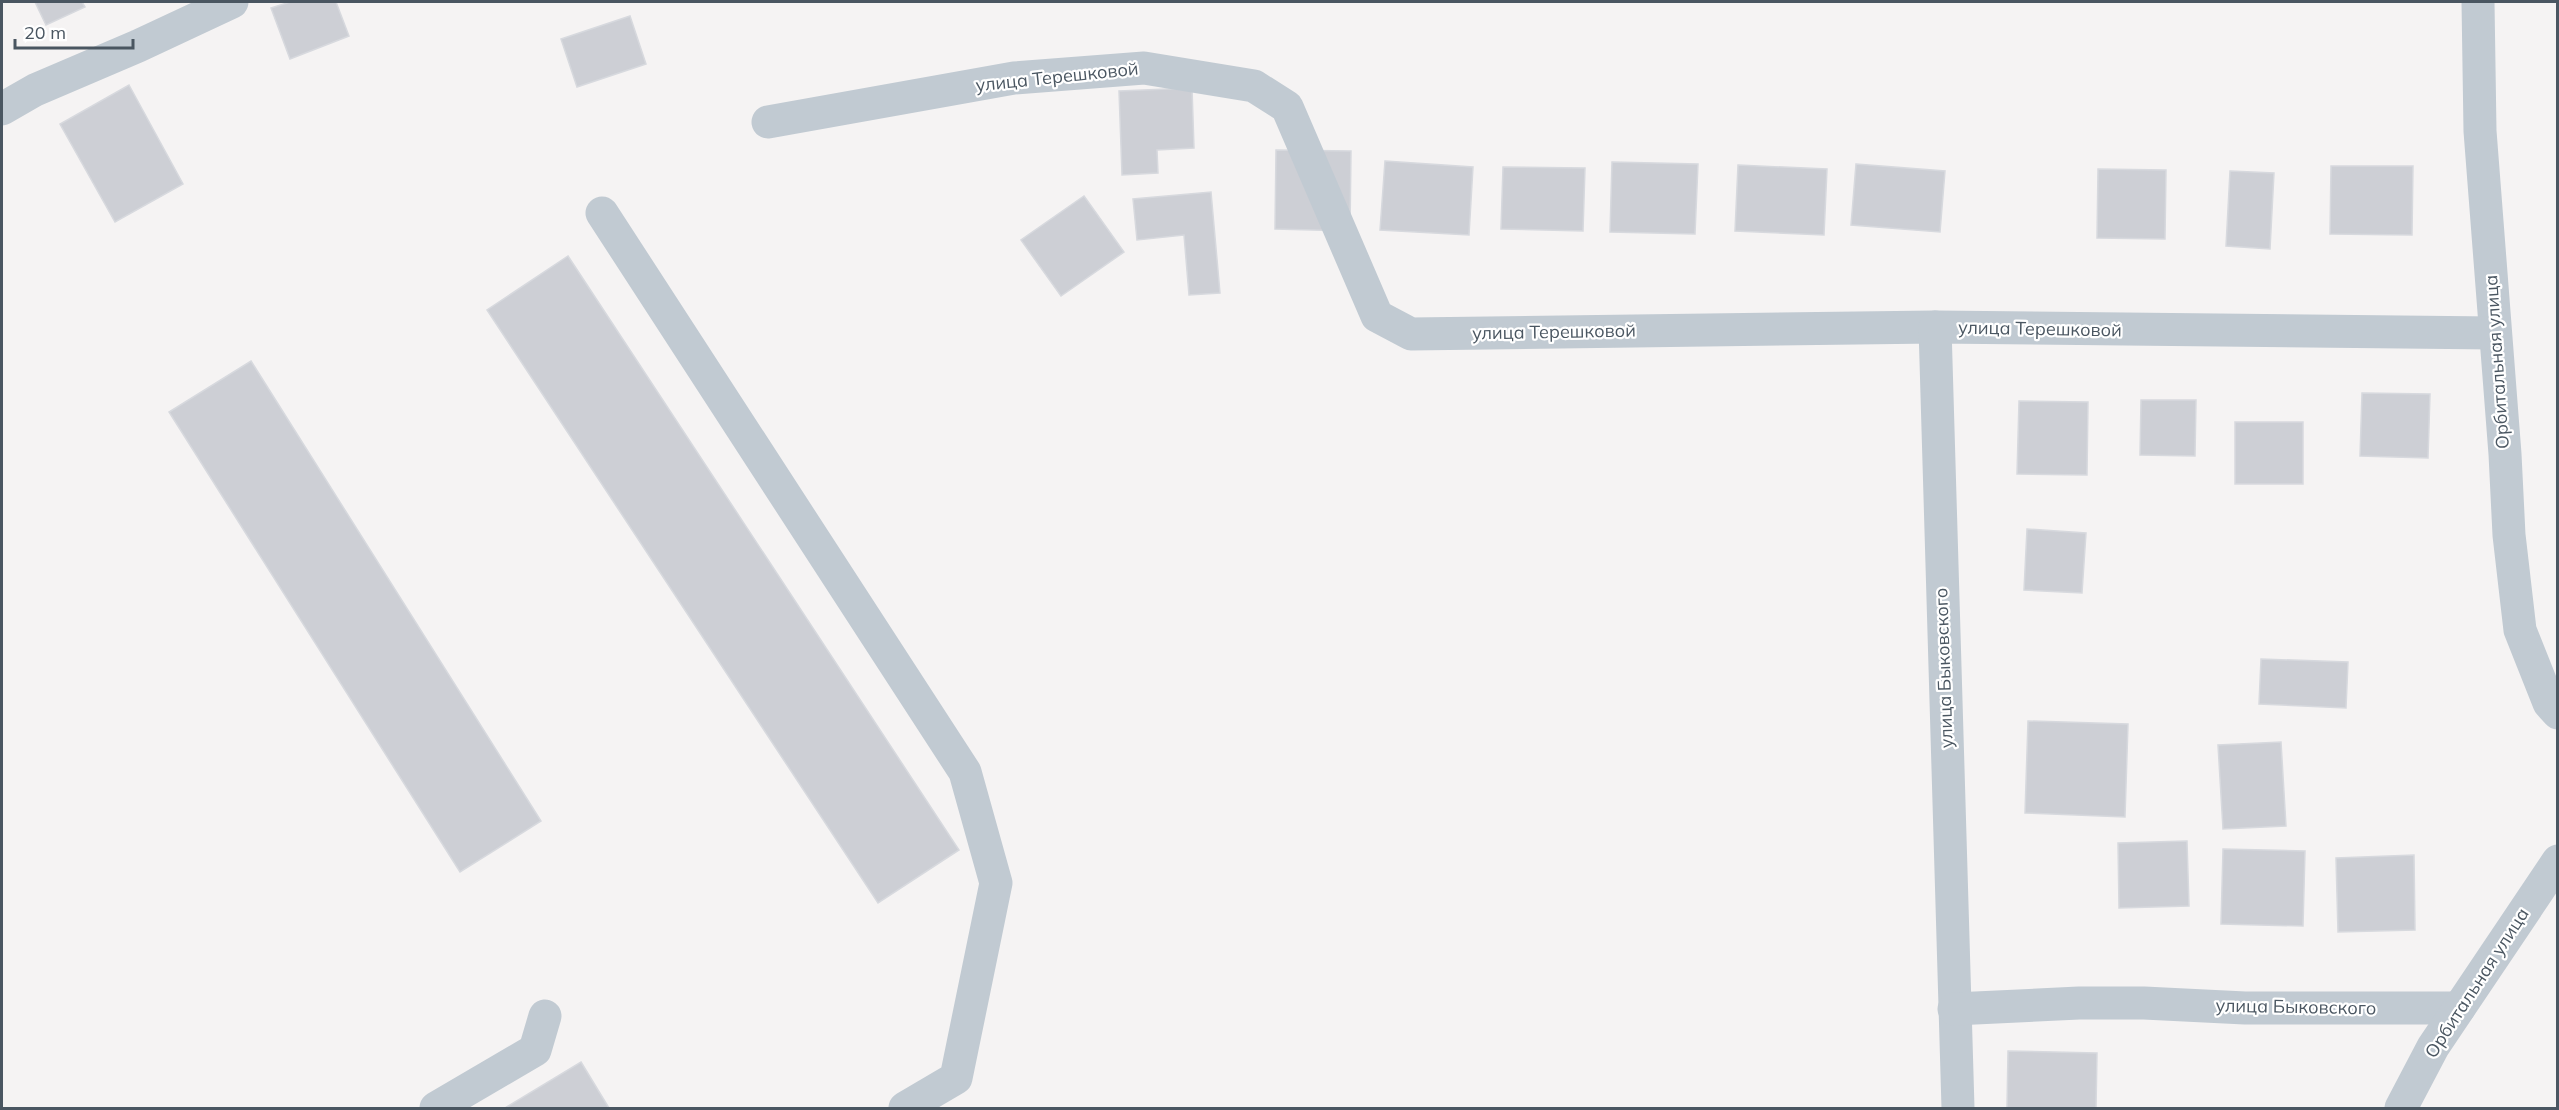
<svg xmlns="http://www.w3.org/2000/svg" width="2559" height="1110" font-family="Mulish,sans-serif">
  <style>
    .building { fill: #cdcfd5; stroke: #d7d9de; stroke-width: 1.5 }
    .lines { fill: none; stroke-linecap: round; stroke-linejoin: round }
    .minor { stroke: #c1cad2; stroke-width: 33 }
    .labels { text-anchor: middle; stroke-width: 4.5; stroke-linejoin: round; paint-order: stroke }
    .street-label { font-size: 18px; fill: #4a5661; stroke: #fff }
  </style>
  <rect width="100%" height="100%" fill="#f5f3f3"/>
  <!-- building -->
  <g class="building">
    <path d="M35 2H82L85 7 46 25Z"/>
    <path d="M290 2H336L349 36 290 59 271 8Z"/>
    <path d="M630 16 646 64 577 87 561 39Z"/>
    <path d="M129 85 183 184 115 222 60 124Z"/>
    <path d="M1192 88 1194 148 1157 150 1158 173 1122 175 1119 91Z"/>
    <path d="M1276 150 1351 151 1350 231 1275 229Z"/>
    <path d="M1385 161 1473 167 1469 235 1380 230Z"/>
    <path d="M1612 162 1698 164 1695 234 1610 232Z"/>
    <path d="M1856 164 1945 171 1940 232 1851 225Z"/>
    <path d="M1738 165 1827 169 1824 235 1735 231Z"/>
    <path d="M2331 166H2413L2412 235 2330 234Z"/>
    <path d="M1503 167 1585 168 1583 231 1501 229Z"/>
    <path d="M2098 169 2166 170 2165 239 2097 238Z"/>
    <path d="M2230 171 2274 173 2270 249 2226 246Z"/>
    <path d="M1211 192 1220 293 1189 295 1184 235 1137 240 1133 199Z"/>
    <path d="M1084 196 1124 252 1061 296 1021 240Z"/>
    <path d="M568 256 959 850 878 903 487 310Z"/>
    <path d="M251 361 541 821 460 872 169 412Z"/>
    <path d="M2362 393 2430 394 2428 458 2360 456Z"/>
    <path d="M2141 400H2196L2195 456 2140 455Z"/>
    <path d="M2019 401 2088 402 2087 475 2017 474Z"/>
    <rect x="2235" y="422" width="68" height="62"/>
    <path d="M2027 529 2086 533 2082 593 2024 590Z"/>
    <path d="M2261 659 2348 662 2346 708 2259 704Z"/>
    <path d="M2028 721 2128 724 2125 817 2025 813Z"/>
    <path d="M2281 742 2286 826 2223 829 2218 745Z"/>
    <path d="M2187 841 2189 906 2119 908 2118 843Z"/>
    <path d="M2223 849 2305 851 2303 926 2221 924Z"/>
    <path d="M2414 855 2415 930 2338 932 2336 858Z"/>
    <path d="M2008 1051 2097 1053 2096 1108H2007Z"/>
    <path d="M581 1062 609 1108H505Z"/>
  </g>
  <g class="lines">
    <!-- minor -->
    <g class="minor">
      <path d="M2478 2 2480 131 2505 454 2509 535 2520 630 2549 703 2558 713"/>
      <path d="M2 109 35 90 138 46 232 2"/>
      <path d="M768 122 1014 78 1144 68 1254 86 1287 107 1377 316 1411 334 1935 327 2494 333"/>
      <path d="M602 213 965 772 996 883 956 1078 905 1108"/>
      <path d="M1935 327 1958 1108"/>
      <path d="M1954 1009 2079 1003H2144L2245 1008H2459"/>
      <path d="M436 1108 535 1050 545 1016"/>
      <path d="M2401 1108 2433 1047 2558 861"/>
    </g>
  </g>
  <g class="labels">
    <!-- street labels -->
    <g class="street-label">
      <text transform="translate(1057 77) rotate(-6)" y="6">улица Терешковой</text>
      <text transform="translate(2040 329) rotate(1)" y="6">улица Терешковой</text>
      <text transform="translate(1554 332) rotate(-1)" y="6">улица Терешковой</text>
      <text transform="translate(2497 362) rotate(-94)" y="6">Орбитальная улица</text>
      <text transform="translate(1944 668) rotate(-92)" y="6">улица Быковского</text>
      <text transform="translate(2477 983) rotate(-57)" y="6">Орбитальная улица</text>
      <text transform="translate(2296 1007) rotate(1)" y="6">улица Быковского</text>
    </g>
  </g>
  <!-- border -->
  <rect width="2559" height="1110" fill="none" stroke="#4a5661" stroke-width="6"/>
  <!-- scale -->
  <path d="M15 39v9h118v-9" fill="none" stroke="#4a5661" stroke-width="3"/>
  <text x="24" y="39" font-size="18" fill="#4a5661" stroke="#ffffff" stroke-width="4.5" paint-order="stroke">20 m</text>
</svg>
